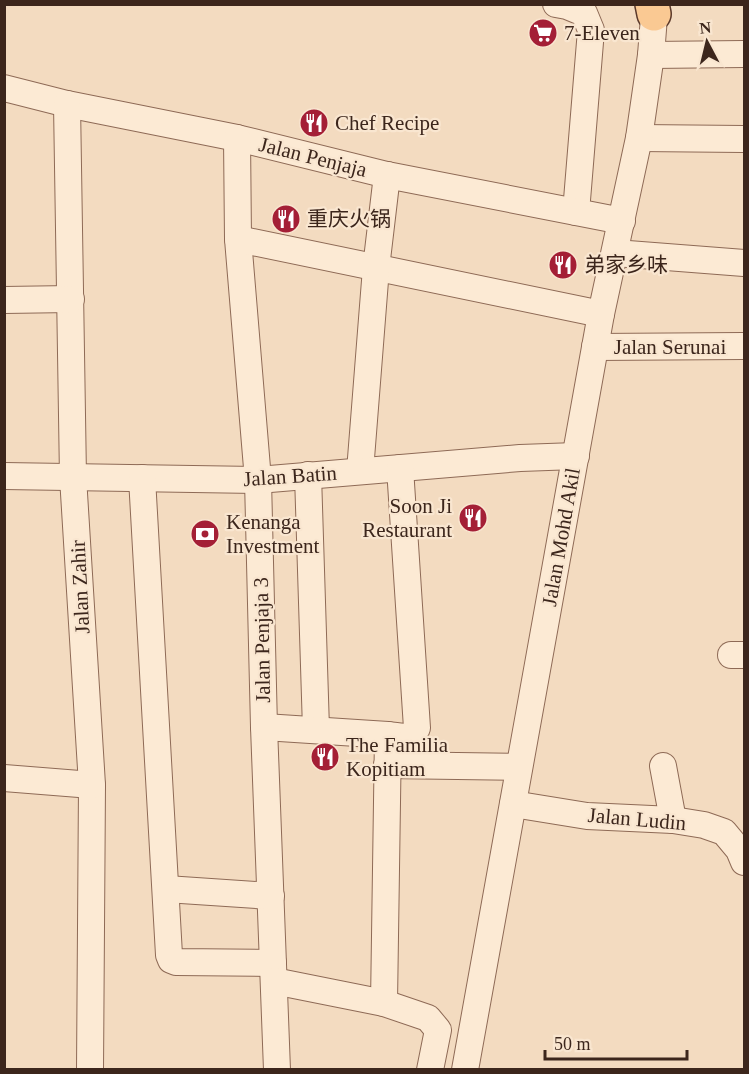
<svg xmlns="http://www.w3.org/2000/svg" width="749" height="1074" font-family="'Times New Roman','Noto Sans SC',serif">
  <style>
    .lines { fill: none; stroke-linecap: round; stroke-linejoin: round }
    .minor-casing { stroke: #8e6a56; stroke-width: 28 }
    .major-casing { stroke: #5b392a; stroke-width: 36 }
    .minor { stroke: #fcead4; stroke-width: 26 }
    .major { stroke: #fac993; stroke-width: 33 }
    .labels { text-anchor: middle; stroke-width: 4.5; stroke-linejoin: round; paint-order: stroke }
    .poi-label { font-size: 21px; fill: #3c261c; stroke: #f9e6d0; text-anchor: start }
    .street-label { font-size: 21px; fill: #3c261c; stroke: #f9e6d0 }
  </style>
  <rect width="100%" height="100%" fill="#f3dbc0"/>
  <g class="lines">
    <!-- minor casing -->
    <g class="minor-casing">
      <g id="minor">
        <path d="M556 4 567 6 584 13 591 30 576 212"/>
        <path d="M651 55 744 54"/>
        <path d="M4 88 67 104 237 138 387 175 622 221"/>
        <path d="M67 104 73 477 92 785 90 1070"/>
        <path d="M237 138 238 239 258 480 264 727 277 1070"/>
        <path d="M639 138 744 139"/>
        <path d="M238 239 601 314"/>
        <path d="M615 253 744 263"/>
        <path d="M4 300 71 299"/>
        <path d="M595 347 744 346"/>
        <path d="M360 471 376 268 387 175"/>
        <path d="M308 475 316 729"/>
        <path d="M4 476 258 480 520 458 576 456"/>
        <path d="M142 478 169 955 171 960 176 962 273 963"/>
        <path d="M731 655H744"/>
        <path d="M264 727 388 735C401 736 410 741 417 728L400 468"/>
        <path d="M387 765 519 767"/>
        <path d="M663 766 673 820"/>
        <path d="M4 778 92 785"/>
        <path d="M513 804 587 816 673 820 704 825 724 832 739 850 744 862"/>
        <path d="M166 889 271 896"/>
        <path d="M274 981 384 1003 428 1018 438 1030 430 1070"/>
        <path d="M384 1003 388 735"/>
        <path d="M465 1070 601 314 639 138 651 55 655 4"/>
      </g>
    </g>
    <!-- major casing -->
    <g class="major-casing">
      <path id="major" d="M652 4 654 14"/>
    </g>
    <!-- minor -->
    <use href="#minor" class="minor"/>
    <!-- major -->
    <use href="#major" class="major"/>
  </g>
  <!-- icons -->
  <defs>
    <g id="supermarket-disc" transform="scale(1.5)"><circle r="9.5" fill="#a41f36" stroke="#f9e6d0"/><path d="M-6-5.5h2.5l.6 2H6L4.5 2H-2.5L-4.4-4H-6ZM-1.5 3.2a1.3 1.3 0 1 0 .1 0ZM3 3.2a1.3 1.3 0 1 0 .1 0Z" fill="#fff"/></g>
    <g id="restaurant-disc" transform="scale(1.5)"><circle r="9.5" fill="#a41f36" stroke="#f9e6d0"/><path d="M-5-6h1v4h1v-4h1v4h1v-4h1v5L-1.5 .5V6h-2V.5L-5-1ZM5-6V6H3V1.5H1.5Q1.5-4 5-6Z" fill="#fff"/></g>
    <g id="bank-disc" transform="scale(1.5)"><circle r="9.5" fill="#a41f36" stroke="#f9e6d0"/><path d="M-6-4H6V4H-6ZM0-2.3a2.3 2.3 0 1 0 0 4.6a2.3 2.3 0 1 0 0-4.6Z" fill="#fff"/></g>
  </defs>
  <g fill-rule="evenodd">
    <use href="#supermarket-disc" x="543" y="33"/>
    <use href="#restaurant-disc" x="314" y="123"/>
    <use href="#restaurant-disc" x="286" y="219"/>
    <use href="#restaurant-disc" x="563" y="265"/>
    <use href="#restaurant-disc" x="473" y="518"/>
    <use href="#bank-disc" x="205" y="534"/>
    <use href="#restaurant-disc" x="325" y="757"/>
  </g>
  <g class="labels">
    <!-- poi labels -->
    <g class="poi-label">
      <text x="564" y="40">7-Eleven</text>
      <text x="335" y="130">Chef Recipe</text>
      <text x="307" y="226">重庆火锅</text>
      <text x="584" y="272">弟家乡味</text>
      <text x="452" y="513" text-anchor="end">Soon Ji<tspan x="452" dy="24">Restaurant</tspan></text>
      <text x="226" y="529">Kenanga<tspan x="226" dy="24">Investment</tspan></text>
      <text x="346" y="752">The Familia<tspan x="346" dy="24">Kopitiam</tspan></text>
    </g>
    <!-- street labels -->
    <g class="street-label">
      <text transform="translate(313 157) rotate(14)" y="7">Jalan Penjaja</text>
      <text x="670" y="354">Jalan Serunai</text>
      <text transform="translate(290 476) rotate(-4)" y="7">Jalan Batin</text>
      <text transform="translate(561 537) rotate(-80)" y="7">Jalan Mohd Akil</text>
      <text transform="translate(80 587) rotate(-93)" y="7">Jalan Zahir</text>
      <text transform="translate(262 640) rotate(-91)" y="7">Jalan Penjaja 3</text>
      <text transform="translate(637 819) rotate(5)" y="7">Jalan Ludin</text>
    </g>
  </g>
  <!-- border -->
  <rect width="749" height="1074" fill="none" stroke="#3c261c" stroke-width="12"/>
  <!-- north arrow -->
  <g transform="translate(707 42) rotate(353)" stroke="#f9e6d0" stroke-width="4.5" paint-order="stroke">
  <path d="M0-4.5L10 22L0 15L-10 22Z" fill="#3c261c"/>
  <text y="-9" font-size="16" font-weight="bold" text-anchor="middle" fill="#3c261c">N</text>
  </g>
  <!-- scale -->
  <path d="M545 1050v9h142v-9" fill="none" stroke="#3c261c" stroke-width="3"/>
  <text x="554" y="1050" font-size="18" fill="#3c261c" stroke="#f9e6d0" stroke-width="4.5" paint-order="stroke">50 m</text>
</svg>
